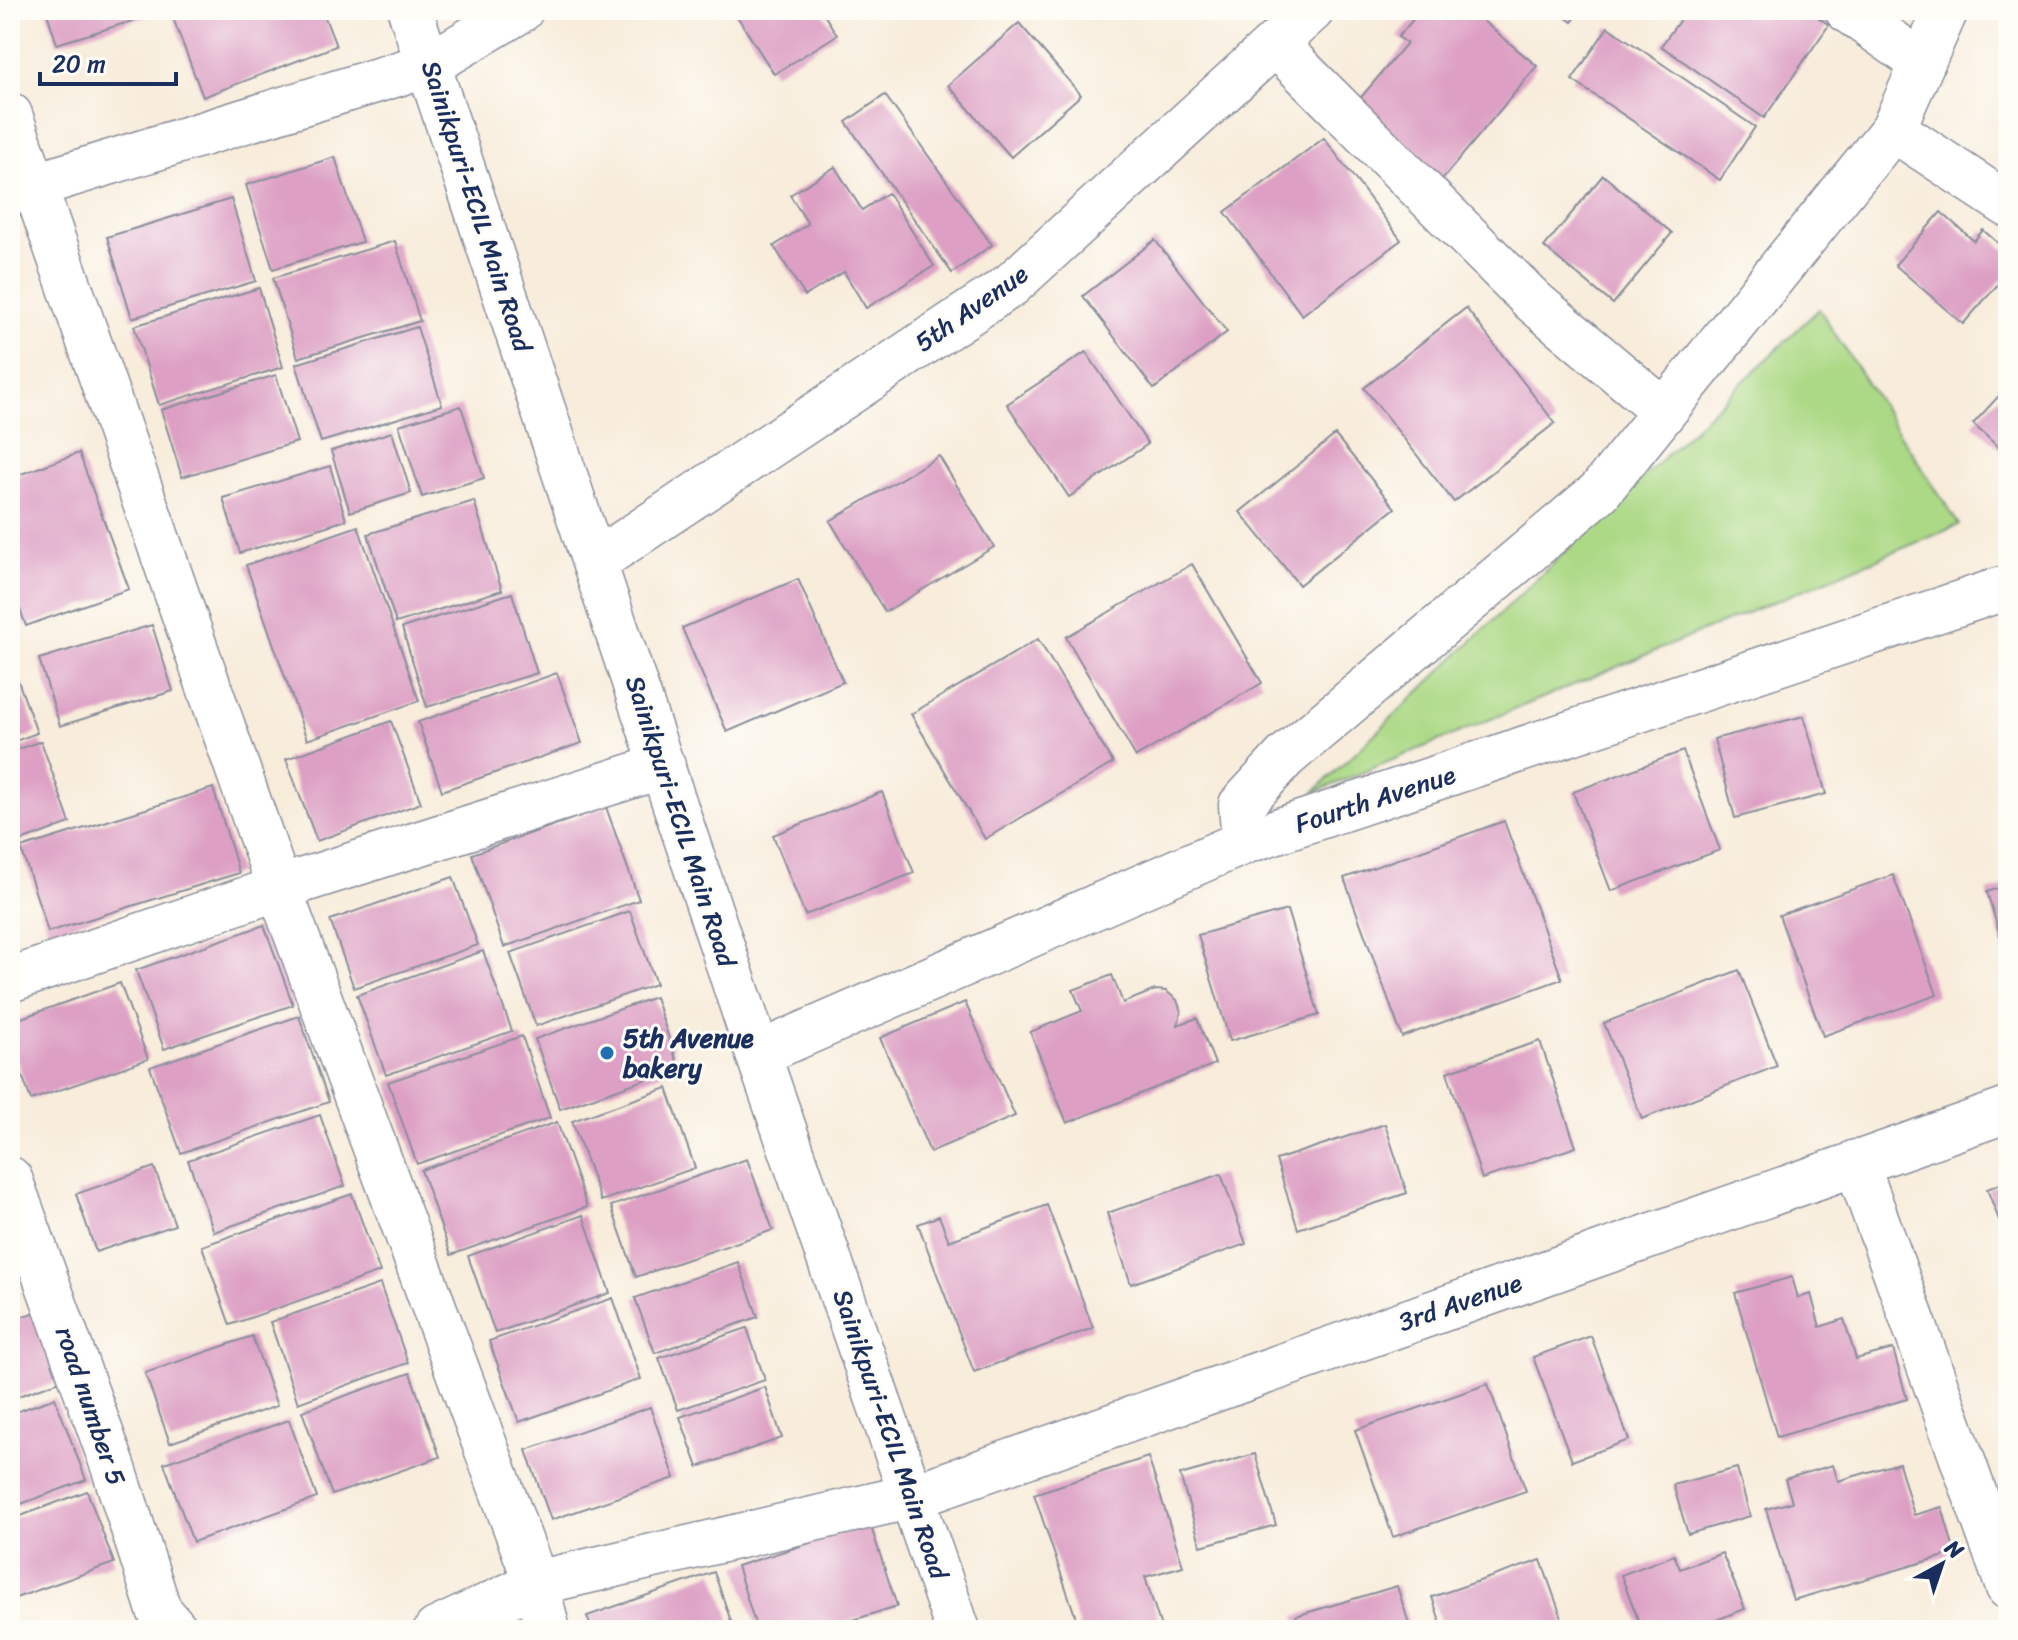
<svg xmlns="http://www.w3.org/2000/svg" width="2018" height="1640" font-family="Sriracha,sans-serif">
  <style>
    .green { fill: #acd985; stroke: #648472; stroke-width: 2 }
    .building { fill: #dda0c4 }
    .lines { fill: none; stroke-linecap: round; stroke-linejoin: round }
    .minor-casing { stroke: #8a8e9c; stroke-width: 47 }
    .major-casing { stroke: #8a8e9c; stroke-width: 47 }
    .minor { stroke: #fff; stroke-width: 44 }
    .major { stroke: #fff; stroke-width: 44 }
    .poi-dot { fill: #1f6fb2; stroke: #fdfcf7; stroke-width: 3 }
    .labels { text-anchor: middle; stroke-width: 6; stroke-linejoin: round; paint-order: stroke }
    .street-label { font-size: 26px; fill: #1b2f5e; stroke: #fdfcf7 }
    .poi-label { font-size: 26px; font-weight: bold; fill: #1b2f5e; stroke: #fdfcf7; text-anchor: start }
  </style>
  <rect width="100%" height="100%" fill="#fdfcf7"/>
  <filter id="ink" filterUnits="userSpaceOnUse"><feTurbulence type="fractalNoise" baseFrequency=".0125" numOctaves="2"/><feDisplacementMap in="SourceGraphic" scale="16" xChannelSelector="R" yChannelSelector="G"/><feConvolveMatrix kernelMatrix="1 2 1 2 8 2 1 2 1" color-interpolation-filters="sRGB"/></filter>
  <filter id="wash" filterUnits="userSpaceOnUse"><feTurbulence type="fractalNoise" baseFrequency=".006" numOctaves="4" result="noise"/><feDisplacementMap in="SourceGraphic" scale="32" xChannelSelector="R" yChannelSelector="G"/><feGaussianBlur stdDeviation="1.8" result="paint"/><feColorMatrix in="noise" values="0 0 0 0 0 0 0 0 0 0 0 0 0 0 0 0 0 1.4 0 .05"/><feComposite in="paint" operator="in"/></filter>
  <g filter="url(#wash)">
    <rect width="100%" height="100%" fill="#f8ecda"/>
    <!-- green -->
    <path class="green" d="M1819 309 1959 525 1313 793Z"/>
    <g id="blocks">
      <!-- building -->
      <g class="building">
        <path d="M46 10H165V11L57 44Z"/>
        <path d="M170 10H322L336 46 203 97Z"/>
        <path d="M733 10H821L837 35 774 74Z"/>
        <path d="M1421 10H1470L1537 66 1440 182 1352 108 1407 43 1398 37Z"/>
        <path d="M1555 10H1581L1572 22Z"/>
        <path d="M1687 10H1808L1829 25 1764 118 1661 46Z"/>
        <path d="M1019 23 1081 95 1011 157 948 85Z"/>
        <path d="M1608 27 1755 127 1720 180 1572 80Z"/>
        <path d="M885 95 992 245 952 273 846 122Z"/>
        <path d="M1324 138 1401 240 1302 315 1225 212Z"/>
        <path d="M335 157 362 242 273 269 246 185Z"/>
        <path d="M835 167 862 210 888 193 934 266 866 308 844 272 805 296 774 246 808 224 790 195Z"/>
        <path d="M1603 175 1672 233 1613 304 1544 247Z"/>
        <path d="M231 199 256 281 132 318 107 237Z"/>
        <path d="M1941 212 1974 241 1983 230 2008 252V273L1963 324 1895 265Z"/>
        <path d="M1155 240 1227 332 1154 389 1083 296Z"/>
        <path d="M395 241 420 321 298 358 273 278Z"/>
        <path d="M259 288 283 367 159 405 134 326Z"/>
        <path d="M1466 308 1555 423 1454 502 1364 388Z"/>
        <path d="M417 327 442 405 321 442 296 364Z"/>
        <path d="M1086 352 1148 444 1069 497 1007 404Z"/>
        <path d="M276 375 297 442 182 477 161 410Z"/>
        <path d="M2008 386V452L2006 454 1973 424Z"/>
        <path d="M461 406 484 478 422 497 399 425Z"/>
        <path d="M392 432 411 493 350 512 331 451Z"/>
        <path d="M1335 435 1395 508 1299 585 1240 512Z"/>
        <path d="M79 453 129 589 26 626 10 581V478Z"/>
        <path d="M939 456 994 547 885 612 830 521Z"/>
        <path d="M330 466 346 520 240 553 223 498Z"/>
        <path d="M474 501 502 590 396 623 368 534Z"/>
        <path d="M358 526 419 701 307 740 246 565Z"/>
        <path d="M1192 564 1262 683 1136 757 1066 637Z"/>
        <path d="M798 579 843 682 727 732 682 628Z"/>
        <path d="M512 593 537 673 427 707 402 628Z"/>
        <path d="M152 625 173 691 60 726 39 659Z"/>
        <path d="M1038 639 1113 763 985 839 911 714Z"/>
        <path d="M13 667 37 733 10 743V668Z"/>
        <path d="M557 673 582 743 442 791 418 722Z"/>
        <path d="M1804 716 1826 794 1735 818 1714 739Z"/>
        <path d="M391 721 421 803 317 841 286 759Z"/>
        <path d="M41 741 70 823 10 845V752Z"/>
        <path d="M1683 751 1720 850 1611 891 1573 792Z"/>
        <path d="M213 788 239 873 48 932 21 848Z"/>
        <path d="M882 792 914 873 805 915 773 835Z"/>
        <path d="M606 807 639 900 504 947 472 854Z"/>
        <path d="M1504 821 1562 979 1402 1037 1344 878Z"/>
        <path d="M1893 875 1937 995 1823 1036 1779 915Z"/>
        <path d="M453 877 478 945 354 988 330 920Z"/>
        <path d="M2008 885V958L2007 959 1987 892Z"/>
        <path d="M1287 910 1319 1015 1230 1041 1198 935Z"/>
        <path d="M630 911 656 984 536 1026 510 953Z"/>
        <path d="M264 925 293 1005 164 1049 136 970Z"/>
        <path d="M483 951 512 1031 386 1075 357 995Z"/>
        <path d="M1739 970 1777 1066 1642 1119 1604 1023Z"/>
        <path d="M1112 975 1123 1003 1155 990 1166 991 1177 1000 1181 1012 1178 1025 1197 1018 1215 1064 1067 1123 1030 1032 1082 1011 1073 990Z"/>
        <path d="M120 983 148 1059 31 1100 10 1041V1022Z"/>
        <path d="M655 997 679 1068 560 1109 535 1039Z"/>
        <path d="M965 1002 1015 1116 930 1152 880 1038Z"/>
        <path d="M299 1016 329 1102 181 1153 150 1067Z"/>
        <path d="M522 1036 550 1118 417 1164 388 1082Z"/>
        <path d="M1540 1041 1576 1147 1482 1179 1447 1072Z"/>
        <path d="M667 1088 695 1168 601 1201 572 1121Z"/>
        <path d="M320 1115 345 1186 214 1232 188 1160Z"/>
        <path d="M557 1122 587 1207 451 1255 421 1170Z"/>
        <path d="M1385 1124 1407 1193 1298 1229 1276 1160Z"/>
        <path d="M747 1159 773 1230 636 1277 611 1206Z"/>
        <path d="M154 1167 175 1225 96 1252 76 1194Z"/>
        <path d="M1221 1174 1246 1244 1131 1284 1107 1213Z"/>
        <path d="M2008 1181V1243L1987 1189Z"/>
        <path d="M352 1194 380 1272 230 1325 202 1246Z"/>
        <path d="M1047 1205 1093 1328 974 1372 918 1224 939 1216 949 1241Z"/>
        <path d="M583 1215 610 1293 495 1333 468 1256Z"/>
        <path d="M738 1262 758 1317 655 1353 635 1298Z"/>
        <path d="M1792 1277 1798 1298 1811 1294 1820 1327 1844 1319 1856 1359 1893 1349 1907 1399 1777 1437 1735 1293Z"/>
        <path d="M380 1284 408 1363 298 1403 270 1322Z"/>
        <path d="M613 1298 641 1379 519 1422 489 1341Z"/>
        <path d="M38 1311 63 1380 10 1399V1321Z"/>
        <path d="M747 1328 765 1380 678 1410 659 1358Z"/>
        <path d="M252 1336 277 1406 170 1443 145 1373Z"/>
        <path d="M1591 1336 1629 1440 1572 1461 1533 1357Z"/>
        <path d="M410 1373 440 1457 332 1495 302 1411Z"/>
        <path d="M1488 1384 1526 1491 1393 1537 1355 1430Z"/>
        <path d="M765 1387 782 1438 698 1467 680 1417Z"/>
        <path d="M55 1398 86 1480 10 1508V1414Z"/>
        <path d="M650 1407 675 1478 551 1520 526 1450Z"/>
        <path d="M289 1420 317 1498 193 1542 164 1463Z"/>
        <path d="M1255 1454 1276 1525 1201 1546 1180 1475Z"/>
        <path d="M1148 1457 1183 1566 1145 1577 1162 1630H1080L1034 1494Z"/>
        <path d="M1899 1463 1914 1515 1942 1507 1955 1553 1793 1600 1766 1509 1792 1502 1785 1479 1833 1465 1838 1481Z"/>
        <path d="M1737 1468 1750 1516 1688 1534 1673 1485Z"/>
        <path d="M87 1491 114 1563 10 1600V1520Z"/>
        <path d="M870 1524 897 1606 822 1630H757L737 1566Z"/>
        <path d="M1722 1553 1745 1609 1703 1625 1705 1630H1642L1621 1575 1674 1555 1680 1569Z"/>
        <path d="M1541 1560 1566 1630H1443L1432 1597Z"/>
        <path d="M714 1572 734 1630H592L587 1616Z"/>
        <path d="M1397 1586 1411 1630H1300L1296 1616Z"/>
      </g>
    </g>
  </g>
  <g filter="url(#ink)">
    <use href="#blocks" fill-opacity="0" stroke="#8a8e9c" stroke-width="2"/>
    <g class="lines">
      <!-- minor casing -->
      <g class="minor-casing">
        <g id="minor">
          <path d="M1847 10 1922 63"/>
          <path d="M1275 44 1533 301 1664 411"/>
          <path d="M10 115 279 888 536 1583 548 1630"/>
          <path d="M1893 129 2008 205"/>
          <path d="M10 193 430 64 521 10"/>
          <path d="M595 562 1011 285 1312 10"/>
          <path d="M1244 842 1241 805 1285 757 1599 492 1893 129 1946 10"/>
          <path d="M10 980 279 888 663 766"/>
          <path d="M758 1054 1244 842 2008 587"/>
          <path d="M1856 1162 2008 1587"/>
          <path d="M10 1179 114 1469 159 1610 176 1630"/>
          <path d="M436 1630 536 1583 913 1496 2008 1110"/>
        </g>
      </g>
      <!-- major casing -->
      <g class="major-casing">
        <path id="major" d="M410 10 758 1054 958 1630"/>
      </g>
      <!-- minor -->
      <use href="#minor" class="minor"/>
      <!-- major -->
      <use href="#major" class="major"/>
    </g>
  </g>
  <!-- markers -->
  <circle class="poi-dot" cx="607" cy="1053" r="8"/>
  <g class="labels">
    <!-- street labels -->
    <g class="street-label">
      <text transform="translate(477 206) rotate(72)" y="9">Sainikpuri-ECIL Main Road</text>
      <text transform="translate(971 308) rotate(-35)" y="9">5th Avenue</text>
      <text transform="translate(1375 799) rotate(-18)" y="9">Fourth Avenue</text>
      <text transform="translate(681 821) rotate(72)" y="9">Sainikpuri-ECIL Main Road</text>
      <text transform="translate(1460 1302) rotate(-19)" y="9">3rd Avenue</text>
      <text transform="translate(91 1406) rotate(71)" y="9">road number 5</text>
      <text transform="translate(891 1434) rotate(71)" y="9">Sainikpuri-ECIL Main Road</text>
    </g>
    <!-- poi labels -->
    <g class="poi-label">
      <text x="623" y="1047">5th Avenue<tspan x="623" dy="30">bakery</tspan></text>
    </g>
  </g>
  <!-- margin -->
  <rect width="2018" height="1640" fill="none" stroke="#fdfcf7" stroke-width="40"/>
  <!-- north arrow -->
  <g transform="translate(1942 1564) rotate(40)" stroke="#fdfcf7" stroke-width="6" paint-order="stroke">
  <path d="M0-6L14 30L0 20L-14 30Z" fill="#1b2f5e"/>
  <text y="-12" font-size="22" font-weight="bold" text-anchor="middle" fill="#1b2f5e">N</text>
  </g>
  <!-- scale -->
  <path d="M40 72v12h136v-12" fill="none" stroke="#1b2f5e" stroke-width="4"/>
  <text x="52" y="72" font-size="24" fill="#1b2f5e" stroke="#fdfcf7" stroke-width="6" paint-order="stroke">20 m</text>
</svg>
